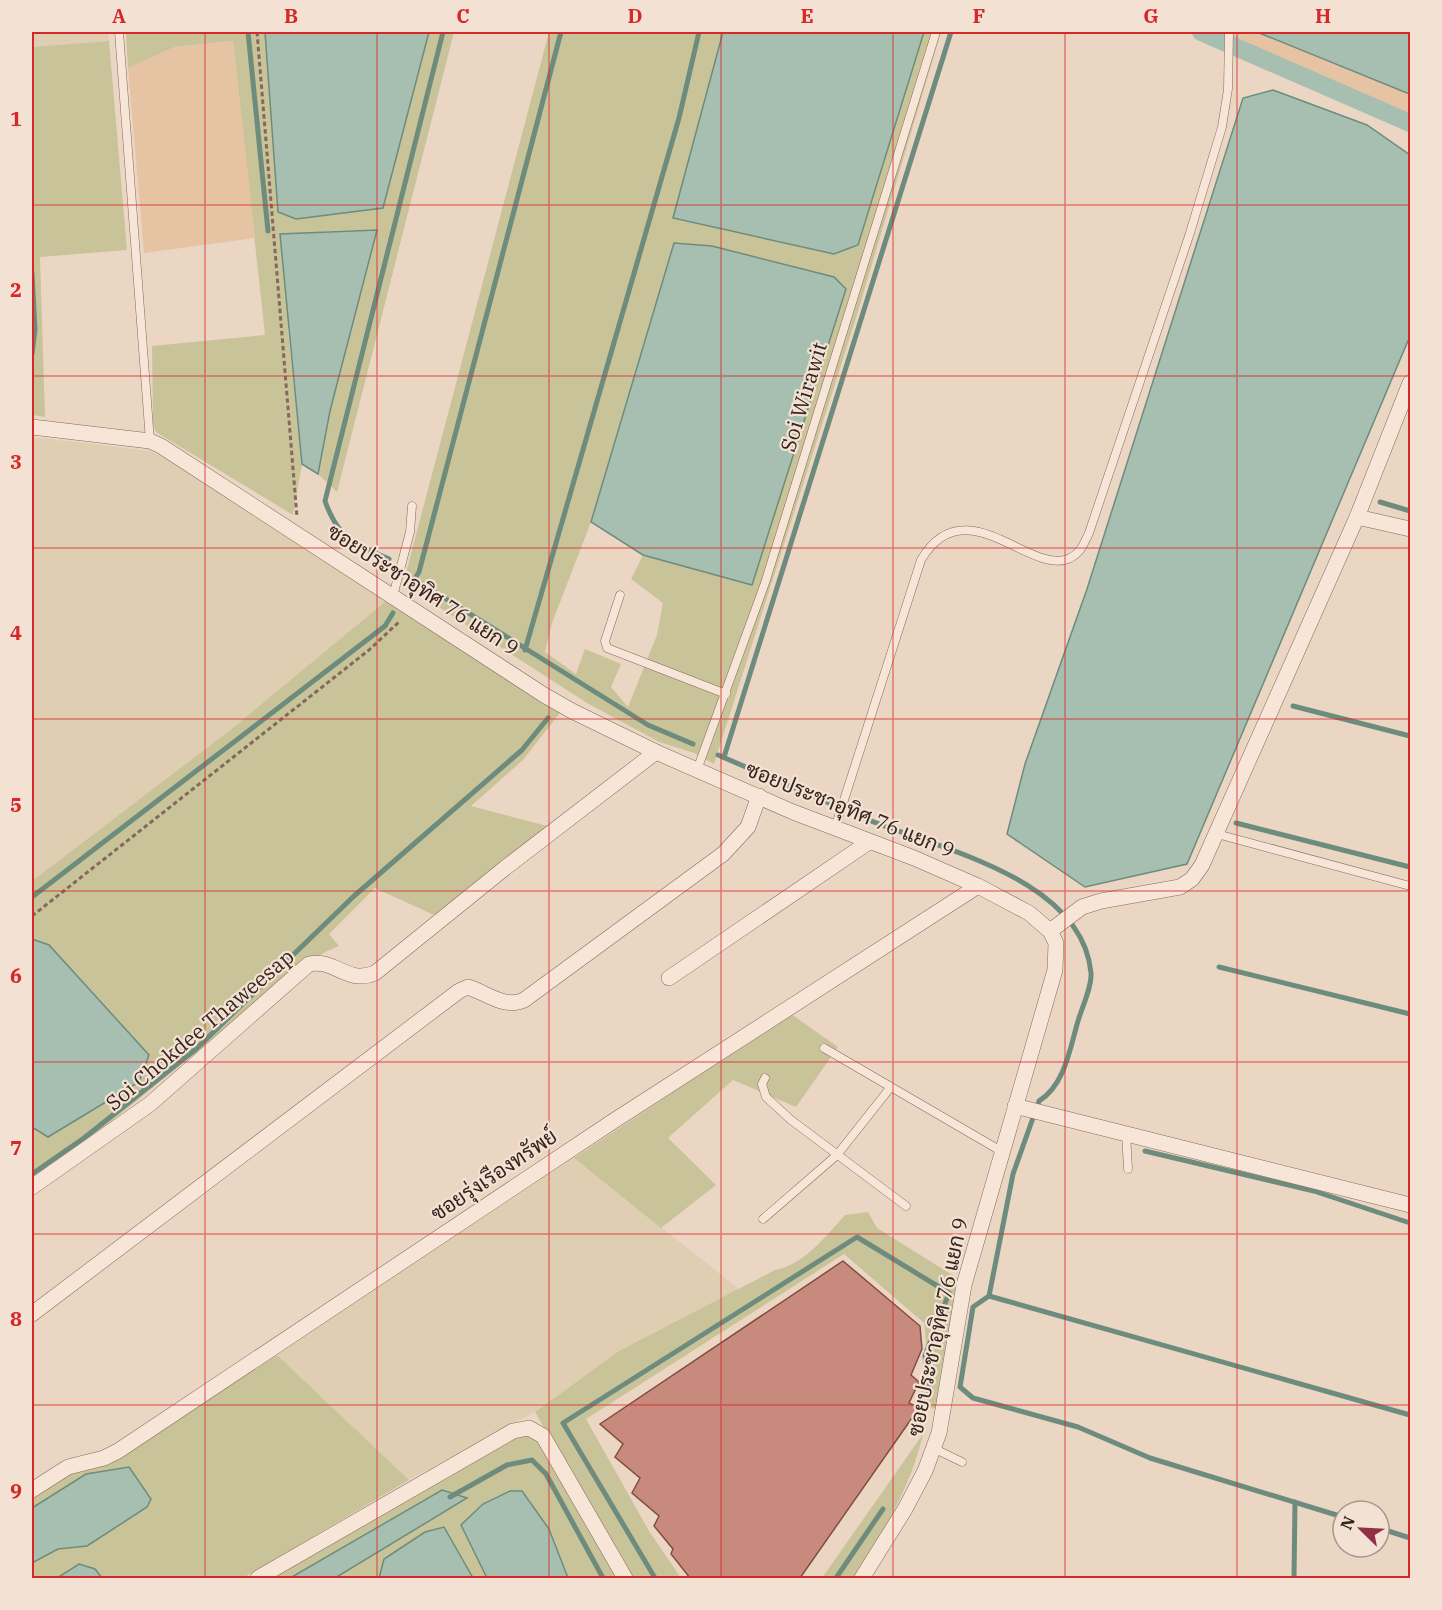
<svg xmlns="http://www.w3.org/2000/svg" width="1442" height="1610" font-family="'IBM Plex Serif',Sarabun,serif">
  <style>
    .farmland { fill: #e0ceb2 }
    .green { fill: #c9c399; fill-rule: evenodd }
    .sand { fill: #e6c4a3 }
    .water { fill: #a6bfb1; stroke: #6d8c7d; stroke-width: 1.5 }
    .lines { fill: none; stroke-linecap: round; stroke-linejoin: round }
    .stream { stroke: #6d8c7d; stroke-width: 5 }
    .canal { stroke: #a6bfb1; stroke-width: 18 }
    .building { fill: #c78a7c; stroke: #824d43; stroke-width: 1.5 }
    .lane-casing { stroke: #85685c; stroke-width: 9 }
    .street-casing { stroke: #85685c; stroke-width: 16 }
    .path { stroke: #85685c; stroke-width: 3; stroke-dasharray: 4.5 3; stroke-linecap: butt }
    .lane { stroke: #f7e6d7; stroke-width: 8 }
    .street { stroke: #f7e6d7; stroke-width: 15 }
    .grid { fill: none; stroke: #d62828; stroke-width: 1.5; stroke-opacity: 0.55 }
    .labels { text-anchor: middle; stroke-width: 4.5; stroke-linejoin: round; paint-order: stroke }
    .street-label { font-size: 21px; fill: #36241f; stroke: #f3e2d3 }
    .neatline { fill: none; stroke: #d62828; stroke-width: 2 }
    .grid-label { font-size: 20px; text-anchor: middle; font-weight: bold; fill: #d62828 }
  </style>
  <rect width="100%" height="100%" fill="#ebd6c4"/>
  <!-- farmland -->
  <g class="farmland">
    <path d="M32 32H108L109 41 32 47Z"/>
    <path d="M32 437 150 451 165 458 386 601 229 731 32 881Z"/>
    <path d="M574 1158 739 1289 619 1351 535 1412 409 1480 277 1355Z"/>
  </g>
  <!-- green -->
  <g class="green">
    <path d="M126 32H265L278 212 383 208 429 32H454L337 492 318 474 330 411 377 230 327 231 288 330 302 464 293 515 156 432 153 423 152 346 265 335 233 41 175 47 128 68Z"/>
    <path d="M549 32H723L674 218 858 244 924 32H941L856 318 714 764 694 753 659 742 587 703 403 584ZM674 243 712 246 834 277 846 289 752 584 643 555 631 579 663 603 657 635 628 707 611 687 621 664 585 649 576 674 545 652 552 623 591 522Z"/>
    <path d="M109 41 127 250 40 257 45 417 32 415V47Z"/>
    <path d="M386 601 563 709 523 760 471 806 547 826 434 915 375 888 329 934 339 946C291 965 253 1004 214 1037 154 1087 95 1136 32 1182V1127L48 1137 138 1082 149 1055 49 946 32 939V881L229 731Z"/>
    <path d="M791 1014 838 1047 796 1107 733 1080 668 1138 716 1185 661 1228 574 1158Z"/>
    <path d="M868 1212 877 1228 957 1278 937 1409 929 1408 920 1398 926 1342 924 1323 844 1254 586 1419 649 1531 681 1578H631L535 1412 619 1351 775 1270C804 1265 826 1236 845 1215Z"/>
    <path d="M277 1355 409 1480 243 1578H102L95 1569 79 1564 57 1578H32V1563L58 1549 87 1546 86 1474 32 1508V1494L74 1468 122 1456Z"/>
    <path d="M527 1434 540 1441 619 1578H568L549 1529 522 1491C496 1490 479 1508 461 1525L487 1578H335L466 1499 442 1490 290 1578H266L514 1435Z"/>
    <path d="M923 1434C911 1486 883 1533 855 1578H822Z"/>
  </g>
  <!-- sand -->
  <g class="sand">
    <path d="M1223 32H1257L1410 93V115Z"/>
    <path d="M233 41 255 238 144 253 128 68 175 47Z"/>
  </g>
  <!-- water -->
  <g class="water">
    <path d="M265 32H429L383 208 296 219 278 212Z"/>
    <path d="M723 32H924L858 245 834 254 673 218Z"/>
    <path d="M1257 32H1410V93H1407Z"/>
    <path d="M1273 90 1367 125 1410 155V336L1187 864 1085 887 1007 834 1025 764 1087 589 1243 98Z"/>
    <path d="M377 230 330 411 318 474 302 464 280 234Z"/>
    <path d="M674 243 712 246 834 277 846 289 752 585 643 555 591 522Z"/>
    <path d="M32 939 49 945 149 1055 139 1082 48 1137 32 1127Z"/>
    <path d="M129 1467 151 1499 147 1507 87 1546 58 1549 32 1563V1508L86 1474Z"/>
    <path d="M442 1490 467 1498 335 1578H290Z"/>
    <path d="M510 1491H522L549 1529 568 1578H487L461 1525 483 1504Z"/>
    <path d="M444 1527 473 1578H379L384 1559 425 1532Z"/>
    <path d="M79 1564 95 1569 102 1578H57Z"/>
  </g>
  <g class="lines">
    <!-- stream -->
    <g class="stream">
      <path d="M248 32 268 231"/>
      <path d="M32 273 35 330 32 354"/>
      <path d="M1380 502 1410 511"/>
      <path d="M389 559C353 544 338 538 325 501L443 32"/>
      <path d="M414 579 648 725 693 744"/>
      <path d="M409 588 419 572 561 32"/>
      <path d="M525 650 679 118 699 32"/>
      <path d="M1293 706 1410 736"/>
      <path d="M718 755 829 803"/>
      <path d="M724 757 951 32"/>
      <path d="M854 814C928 847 1082 874 1091 973 1092 987 1082 1007 1078 1021 1070 1048 1065 1085 1039 1101L1013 1174 989 1296 973 1307 960 1387 973 1398 1078 1427 1150 1458 1343 1517"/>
      <path d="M1236 823 1410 867"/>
      <path d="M32 897 385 626 393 613"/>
      <path d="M1219 967 1410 1014"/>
      <path d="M1145 1151 1314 1191 1410 1223"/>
      <path d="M32 1174 84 1138 196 1049 354 896 522 750 548 718"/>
      <path d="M989 1296 1410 1415"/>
      <path d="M450 1497 507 1465 532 1460 546 1474 603 1578"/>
      <path d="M1379 1528 1410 1538"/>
      <path d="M655 1578 563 1423 857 1237 949 1293 925 1356 929 1393"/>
      <path d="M836 1578 883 1509"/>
      <path d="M1294 1578 1295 1502"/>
    </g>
    <!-- canal -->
    <path class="canal" d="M1201 32 1410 123"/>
  </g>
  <!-- building -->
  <path class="building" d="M843 1261 920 1326 922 1349 911 1375 919 1382 909 1403 919 1408 800 1578H690L671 1554 673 1549 654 1526 659 1516 632 1493 640 1478 615 1457 623 1444 600 1424Z"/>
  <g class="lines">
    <!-- lane casing -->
    <g class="lane-casing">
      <g id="lane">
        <path d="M119 32 150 441"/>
        <path d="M620 595 605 641 607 648 726 694"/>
        <path d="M393 596 410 532 412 506"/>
        <path d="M697 770 765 583 936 32"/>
        <path d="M835 828 921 560C965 485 1032 578 1070 558 1081 553 1084 543 1089 533L1189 236 1222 127 1228 89 1229 32"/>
        <path d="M1217 834 1410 886"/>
        <path d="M824 1048 1001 1151"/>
        <path d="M765 1078 762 1084 766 1097 791 1120 906 1206"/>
        <path d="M1126 1133 1128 1169"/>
        <path d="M763 1219 837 1155 890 1088"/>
        <path d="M933 1448 962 1462"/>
      </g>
    </g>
    <!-- street casing -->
    <g class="street-casing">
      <g id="street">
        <path d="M32 427 150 441 161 446 544 695 572 711 656 752 793 812 914 858 978 886 1029 913 1050 931 1056 943 1055 970 964 1285 939 1433 925 1471 905 1509 862 1578"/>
        <path d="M1357 517 1410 529"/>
        <path d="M1050 931 1082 907 1101 901 1180 887 1192 879 1202 865 1357 517 1410 383"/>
        <path d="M669 978 869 842"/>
        <path d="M1015 1106 1410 1205"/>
        <path d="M32 1187 150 1104 309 964C335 958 347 985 375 973L505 868 656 752"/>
        <path d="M32 1314 459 991 468 987C487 993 505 1009 524 1000L723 854 748 827 759 796"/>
        <path d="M32 1490 68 1467 104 1458 118 1451 612 1122 978 886"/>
        <path d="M258 1578 513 1431 529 1428 543 1436 625 1578"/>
      </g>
    </g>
    <!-- path -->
    <g class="path">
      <path d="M257 32 297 517"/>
      <path d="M32 916 369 650 400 621"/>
    </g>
    <!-- lane -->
    <use href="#lane" class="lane"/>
    <!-- street -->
    <use href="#street" class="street"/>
  </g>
  <!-- grid -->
  <path class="grid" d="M205 32V1578M377 32V1578M549 32V1578M721 32V1578M893 32V1578M1065 32V1578M1237 32V1578M32 205H1410M32 376H1410M32 548H1410M32 719H1410M32 891H1410M32 1062H1410M32 1234H1410M32 1405H1410"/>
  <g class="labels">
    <!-- street labels -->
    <g class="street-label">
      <text transform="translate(804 397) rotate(-73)" y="7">Soi Wirawit</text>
      <text transform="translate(423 590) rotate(33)" y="7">ซอยประชาอุทิศ 76 แยก 9</text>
      <text transform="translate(850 810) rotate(22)" y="7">ซอยประชาอุทิศ 76 แยก 9</text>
      <text transform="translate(200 1030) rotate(-40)" y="7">Soi Chokdee Thaweesap</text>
      <text transform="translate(494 1175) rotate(-34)" y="7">ซอยรุ่งเรืองทรัพย์</text>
      <text transform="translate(938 1327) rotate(-78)" y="7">ซอยประชาอุทิศ 76 แยก 9</text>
    </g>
  </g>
  <!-- border -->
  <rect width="1442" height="1610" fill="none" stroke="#f3e2d3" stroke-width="66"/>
  <!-- north arrow -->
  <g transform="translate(1361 1529) rotate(294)"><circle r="28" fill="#f3e2d3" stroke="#a7968b" stroke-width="1.5"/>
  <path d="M0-4.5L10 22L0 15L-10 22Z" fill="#902f47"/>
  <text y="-9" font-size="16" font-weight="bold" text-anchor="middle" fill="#36241f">N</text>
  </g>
  <rect x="33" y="33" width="1376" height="1544" class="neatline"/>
  <g class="grid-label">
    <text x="119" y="23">A</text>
    <text x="291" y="23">B</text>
    <text x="463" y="23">C</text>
    <text x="635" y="23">D</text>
    <text x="807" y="23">E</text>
    <text x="979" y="23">F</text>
    <text x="1151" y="23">G</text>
    <text x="1323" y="23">H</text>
    <text x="16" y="126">1</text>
    <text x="16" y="297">2</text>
    <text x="16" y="469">3</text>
    <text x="16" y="640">4</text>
    <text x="16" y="812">5</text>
    <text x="16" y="983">6</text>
    <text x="16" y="1155">7</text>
    <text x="16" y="1326">8</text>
    <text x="16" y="1498">9</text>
  </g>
</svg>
